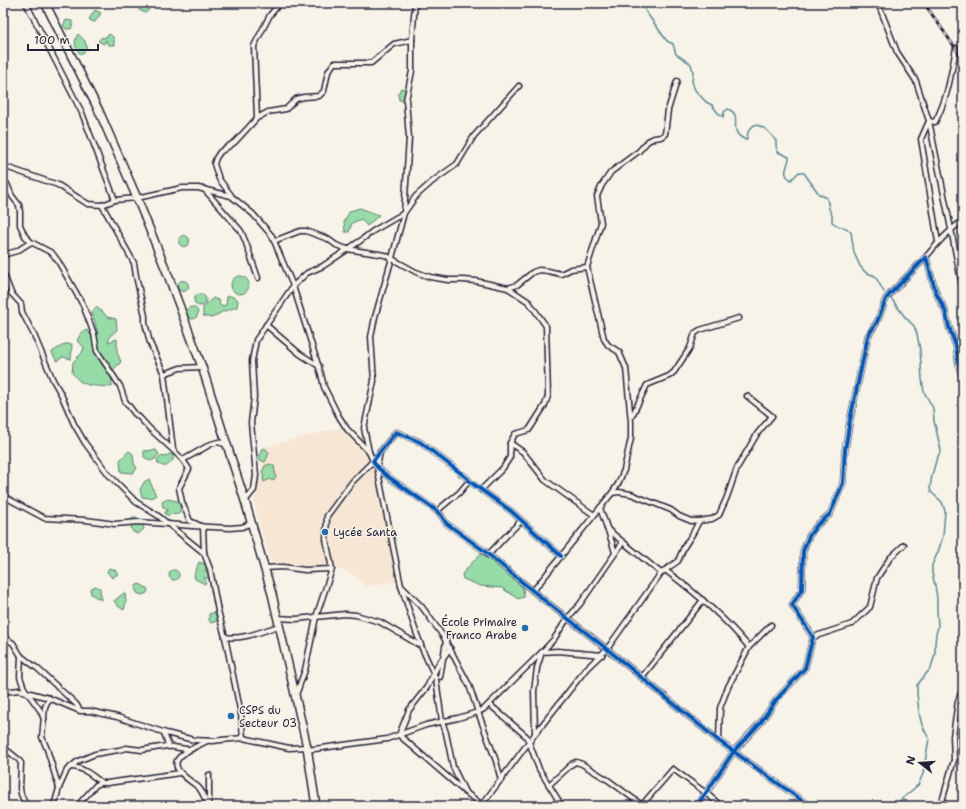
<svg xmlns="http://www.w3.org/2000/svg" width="966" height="809" font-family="'Shantell Sans',sans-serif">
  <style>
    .built { fill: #f8e6d5 }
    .green { fill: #97dba7; stroke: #5c7e71 }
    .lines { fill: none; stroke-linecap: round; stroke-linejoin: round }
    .stream { stroke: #578794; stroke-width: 1.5 }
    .street-casing { stroke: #22223b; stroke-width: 7 }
    .highway-casing { stroke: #22223b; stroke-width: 10 }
    .street { stroke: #f7f3e8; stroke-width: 4 }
    .highway { stroke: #f7f3e8; stroke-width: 7 }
    .rail-casing { stroke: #22223b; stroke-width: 3 }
    .rail { stroke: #f7f3e8; stroke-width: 1.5; stroke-dasharray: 4.5; stroke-linecap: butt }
    .cycleway-casing { stroke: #f7f3e8; stroke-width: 6 }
    .cycleway { stroke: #0057b8; stroke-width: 4 }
    .poi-dot { fill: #1f6fb2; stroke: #f7f3e8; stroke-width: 1.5 }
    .labels { text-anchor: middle; stroke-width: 3; stroke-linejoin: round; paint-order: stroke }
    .poi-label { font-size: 11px; fill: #22223b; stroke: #f7f3e8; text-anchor: start }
  </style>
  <rect width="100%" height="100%" fill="#f7f3e8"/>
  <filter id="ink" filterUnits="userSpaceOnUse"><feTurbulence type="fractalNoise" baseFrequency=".025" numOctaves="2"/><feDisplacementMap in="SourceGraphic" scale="8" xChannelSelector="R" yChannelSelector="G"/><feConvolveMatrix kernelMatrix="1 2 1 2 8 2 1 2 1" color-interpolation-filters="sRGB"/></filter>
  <g filter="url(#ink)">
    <!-- built -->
    <path class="built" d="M348 426 375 467 398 581 366 587 356 576 342 570 327 568 276 566 270 562 254 502 266 446Z"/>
    <!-- green -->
    <g class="green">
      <path d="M144 3 149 10 145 13 139 10V4Z"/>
      <path d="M95 10 101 13 95 22 91 21 89 19Z"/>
      <path d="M66 20 72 21 73 24 71 29H66L63 26Z"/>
      <path d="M78 34 85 41 87 49 81 55C75 47 73 43 78 34Z"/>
      <path d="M110 34 114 38V45H108L106 40 104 44 98 41 102 37 105 38V37Z"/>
      <path d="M401 88 405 89 410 94 407 101 399 100 398 94Z"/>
      <path d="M360 208 379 215 367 226 361 219 352 223 349 232H345L344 221 350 211Z"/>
      <circle cx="184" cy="241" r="5.5"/>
      <circle cx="240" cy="285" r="9"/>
      <circle cx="183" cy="286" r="5.5"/>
      <circle cx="200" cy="300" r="6"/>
      <path d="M227 296H231L238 300 237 307 222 312 212 318 203 316V307L213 298 220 301 219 304 221 306 226 305Z"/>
      <path d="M96 307 103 312 107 317 116 319 117 330 110 336 108 342 117 339V352L121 362 111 372 112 387C102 386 90 387 81 382 77 380 76 376 72 373L73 362 82 353 84 347 77 341 81 333 87 330 94 339 98 334 92 312Z"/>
      <circle cx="192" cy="313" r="6"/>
      <path d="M65 344H72L71 359 63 357 57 361 53 355 52 352Z"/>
      <path d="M262 448 266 449 269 452 267 458 265 462 260 460 259 458Z"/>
      <path d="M156 450 159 454 155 459 151 461 144 457V451Z"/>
      <path d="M129 451 133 454 134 463 137 469 133 473 121 472 120 460Z"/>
      <path d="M169 454 173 455V460C167 466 166 469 158 463L157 460 160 456 165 457Z"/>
      <path d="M269 464 274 466 276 478 272 481 270 479 264 482 263 477 264 476 262 472 265 466Z"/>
      <path d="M149 479 156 496 149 498 142 497 140 490 144 482Z"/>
      <path d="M168 499 181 502 180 513 174 515 171 513 170 515 169 516 165 514V512L168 510 163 507 162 502Z"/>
      <path d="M133 517H136L135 521 143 524 144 529 138 534 133 532 131 528 133 522 130 521Z"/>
      <path d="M480 554 485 555 516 579 523 588 524 597 518 599 502 588 481 586 463 579 462 574Z"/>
      <path d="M199 562 207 565 205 571H209L210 578H204L206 581 205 584 195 579 194 575Z"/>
      <path d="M109 568 115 570 118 574 112 578 107 572Z"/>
      <circle cx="174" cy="575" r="5"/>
      <path d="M140 584 148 589 147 593 142 595 137 593 135 588 137 585Z"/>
      <path d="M95 586 100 588 101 600 91 594 90 589Z"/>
      <path d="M125 592 126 602 124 610 118 606 114 601Z"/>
      <path d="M214 612 220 617 217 621 211 623 209 620V614L213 613Z"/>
    </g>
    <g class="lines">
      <!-- stream -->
      <g class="stream">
        <path d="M643 3 646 12 667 41 673 44 676 54 691 64 693 71 692 82 695 90 706 102 712 105 718 113 723 117 724 112 728 109C745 116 725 131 746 140 748 137 747 136 748 133 748 130 752 127 754 125 764 125 770 133 776 141V146L778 152 789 157C789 167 780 172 791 180L799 172 804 173 819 194 827 198 829 209 832 215V222L838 226 846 228 851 232 854 253 860 266 865 272 875 276 884 292"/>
        <path d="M890 297 905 317 914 326 917 334 920 350 922 379 924 392 933 408 934 421 941 450 936 461 932 475 930 488 931 492 942 502 945 511 943 536 938 552 932 565V573L935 585 937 598V610L938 627 936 634 935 644V654L931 668 917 685V693L919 713 922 725 929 739 923 774 918 785 896 804 895 806"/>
      </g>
      <!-- street casing -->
      <g class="street-casing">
        <g id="street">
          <path d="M26 3 82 113 115 200"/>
          <path d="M878 3 897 52 916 81 929 121 951 229 963 291"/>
          <path d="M257 118 254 46 270 15 280 3"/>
          <path d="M3 166 58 185 88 204 102 205 115 200 137 198 182 188H198L231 196 253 214 272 236 293 286 321 374 324 387 338 415 347 429 369 452"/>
          <path d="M3 181 7 184 12 196 19 205 20 212V225L25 236 31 242 52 253 58 261 83 305 94 334 97 351 120 386 125 401 135 414 139 417 150 429 173 450 183 460 189 469 179 488 182 502 190 521 203 527 204 553 210 569 218 611 225 637 241 714 243 738"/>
          <path d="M204 189 241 231 246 243 258 278"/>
          <path d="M231 195 219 179 214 164 216 158 220 152 235 142 257 118 268 112 286 109 296 99 304 97 319 96 324 91 328 72 334 63H371L394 44 412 40"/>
          <path d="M102 205 134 263 136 276 145 316V323L150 343 164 374 173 449"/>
          <path d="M274 241 300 231H306L328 239 336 245 347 249 385 255 416 272 430 277 448 280H463L476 281 508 288 517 285 533 272 539 270 548 271 561 274 571 269 587 267"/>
          <path d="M938 242 921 139 929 121 935 122C948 98 951 74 956 48"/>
          <path d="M3 255 17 251 31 242"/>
          <path d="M926 257C937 243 949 231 963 220"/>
          <path d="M3 272 11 293 21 304 22 312 34 335 53 380 61 394 74 424 85 443 109 475 136 502 157 515 204 553"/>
          <path d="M266 325 300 354 319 366"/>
          <path d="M958 351 963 332"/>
          <path d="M164 374 180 368 202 367"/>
          <path d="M632 416 647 385 669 376 674 372 690 348 695 333 700 330 739 318"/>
          <path d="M510 443 523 452 545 480 594 515"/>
          <path d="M380 452 377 467 401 586 416 632 421 645"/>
          <path d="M183 460 211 444 218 442 227 445"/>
          <path d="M481 490 503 468 510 457V443L515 434 529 430 531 427 545 405 548 396 546 326 529 302 508 288"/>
          <path d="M612 493 619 492 631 494 671 510 679 516 691 521H699"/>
          <path d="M3 496 16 503 44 518 86 520 115 524 138 522 167 524 192 526 230 528 242 527 252 523"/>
          <path d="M245 501 254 490 256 475 251 423 254 397 252 361 256 340 293 286 307 273 323 266 360 241 373 231 404 213 416 196 433 181 457 164 474 136 519 86"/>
          <path d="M600 508C605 523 611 537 615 553"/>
          <path d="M437 511 450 500 459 493 469 481"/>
          <path d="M607 529 661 573"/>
          <path d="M488 555 506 536 521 521"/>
          <path d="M561 556 511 511 469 481 467 478 420 442 396 432 373 461 377 467 387 476 437 511 441 515 446 523 483 550 544 600 607 649 719 741 804 802 806 806"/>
          <path d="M265 568 283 567 305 570 332 569"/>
          <path d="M665 570C696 593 725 618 749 647"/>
          <path d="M401 586 422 607 443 636 469 685 478 712 496 761 501 780"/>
          <path d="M533 591 612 493 618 484 624 470 631 438V422L626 368 619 352 608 345 604 339 587 267 601 223 597 196 602 185 611 172 639 151 648 141 654 138 661 137 665 134 668 110 677 81"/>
          <path d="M277 618 296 619 345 614 356 615 380 622 421 646 436 679 442 721 446 733 453 767 465 792"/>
          <path d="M3 637 13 643 21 656 38 669 76 704 80 710"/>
          <path d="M225 637C243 640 262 631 279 626"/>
          <path d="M813 637 852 624 870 607 877 578 890 558 904 545"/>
          <path d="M450 648 438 665 427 687 409 710 399 735 465 792 484 806"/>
          <path d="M21 656 20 677 24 688 40 710 44 719"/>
          <path d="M440 677 446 641"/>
          <path d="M642 677 703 600"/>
          <path d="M3 692 19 690 49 698 80 711H90L117 717 166 733 194 740 213 741 221 740 243 738 289 748 307 747"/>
          <path d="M296 695 305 670 316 617 332 569 326 539 327 516 352 482 373 461 369 452 364 428 374 381 371 337 375 317 392 258 404 213 409 138 406 100 412 71V40L415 3"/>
          <path d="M49 698 45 707 42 737 47 749 59 788"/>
          <path d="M489 704 526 736 529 742 539 769 562 806"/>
          <path d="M164 733 169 747"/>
          <path d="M535 733 534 691 537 668 542 652 558 651 602 655"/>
          <path d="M207 741C198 746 189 749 182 755 165 768 191 780 199 788 203 793 205 799 208 805V806"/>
          <path d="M719 741 720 708 728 687 749 647 771 625"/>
          <path d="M3 747 18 759 21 763 20 788 21 794 26 806"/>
          <path d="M307 750 387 739 426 725 458 718 478 712 484 709 542 652 554 639 567 619 580 604 623 542"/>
          <path d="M71 767C83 767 93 776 102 783"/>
          <path d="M549 785 572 764 576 762 582 764 608 780 642 805"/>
          <path d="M3 805 6 806"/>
          <path d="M54 806 59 788 67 770 78 761 95 754 112 751 119 750 126 748 142 750 167 746 186 749H192"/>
          <path d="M77 806 96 785 100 783H107L173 774 179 773"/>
          <path d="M208 806 209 798V775"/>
          <path d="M481 806 535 734 587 668 607 649 661 573 678 561 684 547 693 533 699 521 712 519 719 515 727 497 737 468 757 434 772 416 747 396"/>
          <path d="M641 806 673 769 706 793 721 806"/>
          <path d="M696 806 706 793 734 751 761 722 776 700 796 678 805 668 813 637 792 605 802 589 803 551 809 536 817 525 830 514 843 483 845 450 850 420 868 336 877 322 886 299 890 294 926 257 936 293 945 310 949 327 956 346 958 360 963 384"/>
          <path d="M940 806 943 798 954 760 953 736 958 701 963 688"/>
        </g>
      </g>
      <!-- highway casing -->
      <g class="highway-casing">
        <path id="highway" d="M45 3 99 111 137 198 168 275 202 367 245 501 272 594 307 747 316 806"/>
      </g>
      <!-- street -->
      <use href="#street" class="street"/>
      <!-- highway -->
      <use href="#highway" class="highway"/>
      <!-- rail casing -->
      <g class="rail-casing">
        <path id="rail" d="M924 3 963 59"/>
      </g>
      <!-- rail -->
      <use href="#rail" class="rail"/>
      <!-- cycleway casing -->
      <g class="cycleway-casing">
        <g id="cycleway">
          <path d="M561 556 511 511 469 481 467 478 420 442 396 432 373 461 377 467 387 476 437 511 441 515 446 523 483 550 544 600 607 649 719 741 804 802 806 806"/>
          <path d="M696 806 706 793 734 751 761 722 776 700 796 678 805 668 813 637 792 605 802 589 803 551 809 536 817 525 830 514 843 483 845 450 850 420 868 336 877 322 886 299 890 294 926 257 936 293 945 310 949 327 956 346 958 360 963 384"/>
        </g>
      </g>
      <!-- cycleway -->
      <use href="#cycleway" class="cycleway"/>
    </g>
  </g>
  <!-- markers -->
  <g class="poi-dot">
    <circle cx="325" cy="532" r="4"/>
    <circle cx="525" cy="628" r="4"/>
    <circle cx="231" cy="716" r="4"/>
  </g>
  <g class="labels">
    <!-- poi labels -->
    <g class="poi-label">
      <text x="333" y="536">Lycée Santa</text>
      <text x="517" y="626" text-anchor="end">École Primaire<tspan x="517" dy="13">Franco Arabe</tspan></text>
      <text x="239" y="714">CSPS du<tspan x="239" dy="13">Secteur 03</tspan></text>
    </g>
  </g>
  <!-- margin -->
  <rect width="966" height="809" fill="none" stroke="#f7f3e8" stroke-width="16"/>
  <rect x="8" y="8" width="950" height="793" fill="none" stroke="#22223b" stroke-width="1.5" filter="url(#ink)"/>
  <!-- north arrow -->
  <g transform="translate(920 763) rotate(287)" stroke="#f7f3e8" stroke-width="3" paint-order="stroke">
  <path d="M0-3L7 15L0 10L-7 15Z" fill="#22223b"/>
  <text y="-6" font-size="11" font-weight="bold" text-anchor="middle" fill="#22223b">N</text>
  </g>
  <!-- scale -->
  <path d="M28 44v6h70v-6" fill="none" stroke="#22223b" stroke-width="2"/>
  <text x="34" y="44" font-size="12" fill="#22223b" stroke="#f7f3e8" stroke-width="3" paint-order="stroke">100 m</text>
</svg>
